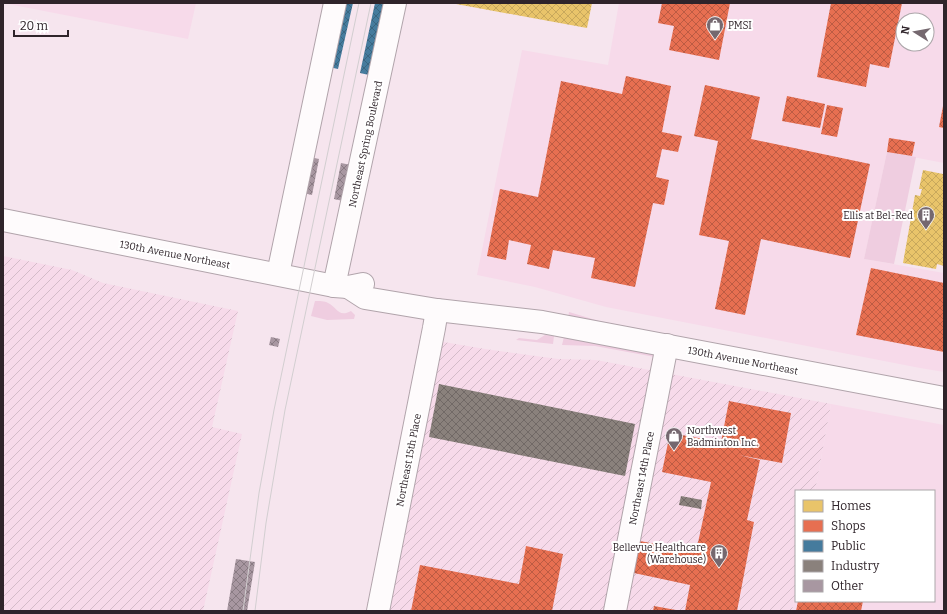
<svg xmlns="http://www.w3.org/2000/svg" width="947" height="614" font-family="Bitter,serif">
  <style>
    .built { fill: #f7daea; fill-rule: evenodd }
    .industrial { fill: url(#industrial-furrows) }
    .green { fill: #efcde0 }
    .homes { fill: url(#homes-cross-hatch) }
    .shops { fill: url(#shops-cross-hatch) }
    .public { fill: url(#public-cross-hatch) }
    .industry { fill: url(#industry-cross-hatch) }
    .building { fill: url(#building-cross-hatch) }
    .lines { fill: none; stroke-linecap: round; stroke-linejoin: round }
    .minor-casing { stroke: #b1a4ab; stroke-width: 24 }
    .minor { stroke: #fefbfc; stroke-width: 22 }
    .tram { stroke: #d2ced0; stroke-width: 1 }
    .labels { text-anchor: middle; stroke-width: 4; stroke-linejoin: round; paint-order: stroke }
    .poi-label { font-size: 10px; fill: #2f242a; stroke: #fff; text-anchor: start }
    .street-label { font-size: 10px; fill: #2f242a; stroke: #fff }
  </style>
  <defs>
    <pattern id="industrial-furrows" width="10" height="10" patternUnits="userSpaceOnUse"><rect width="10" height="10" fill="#f7daea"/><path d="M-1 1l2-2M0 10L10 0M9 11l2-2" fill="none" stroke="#d4bbc9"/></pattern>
    <pattern id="homes-cross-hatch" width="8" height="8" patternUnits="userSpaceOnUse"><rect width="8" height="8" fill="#e9c46a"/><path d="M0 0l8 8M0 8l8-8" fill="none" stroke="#c8a85c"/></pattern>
    <pattern id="shops-cross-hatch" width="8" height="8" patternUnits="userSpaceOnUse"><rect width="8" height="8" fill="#e76f51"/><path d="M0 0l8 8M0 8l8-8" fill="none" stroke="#bc5b43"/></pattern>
    <pattern id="public-cross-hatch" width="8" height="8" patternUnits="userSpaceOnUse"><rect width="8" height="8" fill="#457b9d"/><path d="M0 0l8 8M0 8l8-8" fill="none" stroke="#3a6580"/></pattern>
    <pattern id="industry-cross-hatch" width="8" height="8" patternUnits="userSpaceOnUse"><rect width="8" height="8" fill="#8a817c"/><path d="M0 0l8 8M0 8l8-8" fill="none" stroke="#716966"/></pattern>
    <pattern id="building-cross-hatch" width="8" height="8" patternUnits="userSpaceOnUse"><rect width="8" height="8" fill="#a897a1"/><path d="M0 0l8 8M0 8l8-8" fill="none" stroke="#897b83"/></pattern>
  </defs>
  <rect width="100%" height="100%" fill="#f6e5ee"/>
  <!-- built -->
  <g class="built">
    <path d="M3 3H196L188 39Z"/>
    <path d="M619 3H944V163L887 152 864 259 944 273V372L920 368 606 307 535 287 477 275 522 50 608 65ZM903 20H927V44H903Z"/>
    <path d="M831 404 944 425V611H792L796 589V601H934V491H815Z"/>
  </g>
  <!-- industrial -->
  <g class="industrial">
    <path d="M3 256 72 270 103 283 238 311 212 427 242 434 203 611H3Z"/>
    <path d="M420 338 485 349 558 359 596 360 831 404 815 491H796V589L792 611H366Z"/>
  </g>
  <!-- green -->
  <g class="green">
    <path d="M887 152 916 157 894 264 864 259Z"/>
    <path d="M315 301C319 301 325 301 328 303 337 307 338 318 351 311L355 315 354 319 327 320 311 316Z"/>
    <path d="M569 312 599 321 641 329 634 330 568 318Z"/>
    <path d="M545 335 554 336 553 344 516 340 519 338 537 340Z"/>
    <path d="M564 337 651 354 655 357 595 346 562 345Z"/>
  </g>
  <!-- homes -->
  <g class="homes">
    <path d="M456 3H592L587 28 456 4Z"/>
    <path d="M923 170 943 174V176H944V266L937 264 936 269 903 263 915 195 920 196 922 189H919Z"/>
  </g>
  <!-- shops -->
  <g class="shops">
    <path d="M662 3H730L719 60 669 50 674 26 658 23Z"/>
    <path d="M831 3H902L889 68 870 64 866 87 817 77Z"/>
    <path d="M626 76 671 86 662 132 682 136 678 152 662 149 656 177 669 180 664 205 653 203 635 287 591 278 595 258 553 250 549 269 527 264 531 245 509 240 506 260 487 256 500 189 538 197 561 81 622 94Z"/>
    <path d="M705 85 760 97 751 139 870 164 850 258 761 239 745 315 715 309 729 241 699 235 718 141 694 136Z"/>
    <path d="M787 96 825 104 820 128 782 121Z"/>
    <path d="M827 105 843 108 837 137 821 134Z"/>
    <path d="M943 106H944V128L939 127Z"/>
    <path d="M889 138 915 142 912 156 887 152Z"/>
    <path d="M871 268 944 283V352L856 335Z"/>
    <path d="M729 401 791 413 782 463 739 455 760 460 747 520 754 522 737 611H685L690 585 634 573 640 541 696 552 711 482 662 472 670 433 721 442Z"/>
    <path d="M526 546 563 554 552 611H411L420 565 519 584Z"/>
    <path d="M798 601H863L861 611H796Z"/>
    <path d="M654 606 676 610V611H653Z"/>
  </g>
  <!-- public -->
  <g class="public">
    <path d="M343 3H353L338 69 329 67Z"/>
    <path d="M375 3H385L369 75 360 73Z"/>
  </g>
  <!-- industry -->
  <g class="industry">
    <path d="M439 384 635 424 625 476 429 437Z"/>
    <path d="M681 496 702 500 701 509 679 505Z"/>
  </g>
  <!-- building -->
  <g class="building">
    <path d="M310 157 319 159 312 195 303 193Z"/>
    <path d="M341 163 351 165 343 201 334 199Z"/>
    <path d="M271 337 280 339 278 347 269 345Z"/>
    <path d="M236 559 255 562 247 611H227Z"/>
  </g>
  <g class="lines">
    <!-- minor casing -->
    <g class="minor-casing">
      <g id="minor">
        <path d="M3 220 334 286 348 287 363 284"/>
        <path d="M278 274 335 3"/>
        <path d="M334 286 395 3"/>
        <path d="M348 287 365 298 437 310 542 322 944 398"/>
        <path d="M378 611 434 328 437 310"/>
        <path d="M615 611 667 345"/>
      </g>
    </g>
    <!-- minor -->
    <use href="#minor" class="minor"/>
    <!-- tram -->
    <g class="tram">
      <path d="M243 611 259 493 274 410 359 3"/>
      <path d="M255 611 266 523 285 410 371 3"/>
    </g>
  </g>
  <!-- icons -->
  <defs>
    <g id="shop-pin" transform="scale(0.9)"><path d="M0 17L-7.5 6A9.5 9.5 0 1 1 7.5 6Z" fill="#75686f" stroke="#fff"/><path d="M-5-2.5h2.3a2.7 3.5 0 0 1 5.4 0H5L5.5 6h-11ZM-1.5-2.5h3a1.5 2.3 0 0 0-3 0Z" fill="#fff"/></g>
    <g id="building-pin" transform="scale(0.9)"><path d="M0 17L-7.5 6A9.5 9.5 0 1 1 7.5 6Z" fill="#75686f" stroke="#fff"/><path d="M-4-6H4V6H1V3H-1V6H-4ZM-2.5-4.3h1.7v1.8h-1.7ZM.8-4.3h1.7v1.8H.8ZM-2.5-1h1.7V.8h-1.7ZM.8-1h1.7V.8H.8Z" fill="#fff"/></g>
  </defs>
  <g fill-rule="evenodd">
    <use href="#shop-pin" x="715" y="25"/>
    <use href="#building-pin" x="926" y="215"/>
    <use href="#shop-pin" x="674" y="436"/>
    <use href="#building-pin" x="719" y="553"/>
  </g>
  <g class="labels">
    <!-- poi labels -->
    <g class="poi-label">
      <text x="728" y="29">PMSI</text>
      <text x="913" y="219" text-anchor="end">Ellis at Bel-Red</text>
      <text x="687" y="434">Northwest<tspan x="687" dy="12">Badminton Inc.</tspan></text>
      <text x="706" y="551" text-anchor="end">Bellevue Healthcare<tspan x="706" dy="12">(Warehouse)</tspan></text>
    </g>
    <!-- street labels -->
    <g class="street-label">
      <text transform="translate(365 144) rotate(-78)" y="4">Northeast Spring Boulevard</text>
      <text transform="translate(175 254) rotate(11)" y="4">130th Avenue Northeast</text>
      <text transform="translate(743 360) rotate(11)" y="4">130th Avenue Northeast</text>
      <text transform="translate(408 460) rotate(-79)" y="4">Northeast 15th Place</text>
      <text transform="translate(641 478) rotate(-79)" y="4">Northeast 14th Place</text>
    </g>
  </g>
  <!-- border -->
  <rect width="947" height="614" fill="none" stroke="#2f242a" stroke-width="8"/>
  <!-- legend -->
  <rect x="795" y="490" width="140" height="112" fill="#ffffff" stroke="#aca7aa"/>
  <rect x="803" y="500" width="20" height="12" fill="#e9c46a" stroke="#aca7aa"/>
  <text x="831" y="510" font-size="12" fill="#2f242a">Homes</text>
  <rect x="803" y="520" width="20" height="12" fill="#e76f51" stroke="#aca7aa"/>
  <text x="831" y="530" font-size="12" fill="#2f242a">Shops</text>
  <rect x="803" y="540" width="20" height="12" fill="#457b9d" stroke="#aca7aa"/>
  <text x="831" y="550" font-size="12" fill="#2f242a">Public</text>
  <rect x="803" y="560" width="20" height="12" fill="#8a817c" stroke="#aca7aa"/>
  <text x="831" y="570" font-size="12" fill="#2f242a">Industry</text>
  <rect x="803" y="580" width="20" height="12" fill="#a897a1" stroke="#aca7aa"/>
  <text x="831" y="590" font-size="12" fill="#2f242a">Other</text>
  <!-- north arrow -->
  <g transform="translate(915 32) rotate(281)"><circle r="19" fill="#ffffff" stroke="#aca7aa"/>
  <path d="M0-3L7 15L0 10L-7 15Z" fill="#75686f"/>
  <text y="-6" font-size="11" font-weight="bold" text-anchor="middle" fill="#2f242a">N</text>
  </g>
  <!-- scale -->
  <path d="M14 30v6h54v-6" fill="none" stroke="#2f242a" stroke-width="2"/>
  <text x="20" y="30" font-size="12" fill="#2f242a" stroke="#ffffff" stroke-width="3" paint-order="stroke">20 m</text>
</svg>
